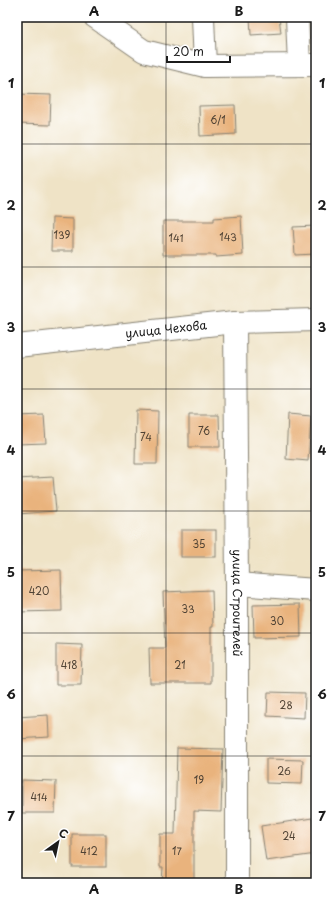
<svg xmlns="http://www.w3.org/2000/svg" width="333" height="900" font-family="'Playpen Sans',sans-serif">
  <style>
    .building { fill: #e9b37d }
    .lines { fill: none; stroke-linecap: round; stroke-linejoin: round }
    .minor-casing { stroke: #868071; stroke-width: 24 }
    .minor { stroke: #fff; stroke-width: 22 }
    .grid { fill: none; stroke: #1c1c1c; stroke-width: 1; stroke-opacity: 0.55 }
    .labels { text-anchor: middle; stroke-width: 4; stroke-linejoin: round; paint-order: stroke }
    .number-label { font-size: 10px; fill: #4f4234 }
    .street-label { font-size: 12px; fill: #1c1c1c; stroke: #fff }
    .neatline { fill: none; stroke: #1c1c1c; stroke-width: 1.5 }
    .grid-label { font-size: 13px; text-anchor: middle; font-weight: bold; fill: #1c1c1c }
  </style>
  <rect width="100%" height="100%" fill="#fff"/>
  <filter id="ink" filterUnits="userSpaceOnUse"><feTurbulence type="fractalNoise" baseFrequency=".025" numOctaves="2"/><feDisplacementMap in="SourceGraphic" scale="8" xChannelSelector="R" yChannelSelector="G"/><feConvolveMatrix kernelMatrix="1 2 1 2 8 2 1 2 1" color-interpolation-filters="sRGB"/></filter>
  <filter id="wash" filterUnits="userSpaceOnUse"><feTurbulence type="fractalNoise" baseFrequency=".012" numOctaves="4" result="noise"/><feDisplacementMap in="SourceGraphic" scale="16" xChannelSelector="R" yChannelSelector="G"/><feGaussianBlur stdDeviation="0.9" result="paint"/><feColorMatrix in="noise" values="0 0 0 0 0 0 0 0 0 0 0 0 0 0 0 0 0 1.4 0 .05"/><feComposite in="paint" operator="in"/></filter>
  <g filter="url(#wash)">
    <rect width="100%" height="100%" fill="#efe3c6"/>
    <g id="blocks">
      <!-- building -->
      <g class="building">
        <path d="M250 17H279L281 33 251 35Z"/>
        <path d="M17 94 51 95 50 125 17 124Z"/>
        <path d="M235 105 236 134 200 136 199 106Z"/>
        <path d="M241 216 243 255 216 257V255H163V221H214V218Z"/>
        <path d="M52 218 73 219V251H51Z"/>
        <path d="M316 226V254L295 255 293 227Z"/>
        <path d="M136 410 158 411 157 464H135Z"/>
        <path d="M288 414 311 416 308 461 286 459Z"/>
        <path d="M44 415 46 443 17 444V416Z"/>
        <path d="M189 415H219L220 447H189Z"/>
        <path d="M53 477 56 511 18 514 17 479Z"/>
        <rect x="181" y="530" width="35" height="27"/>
        <path d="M61 570 62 611 17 612V571Z"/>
        <path d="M212 590 213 627H211V683H150L149 648H165L163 592Z"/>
        <path d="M300 604 301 637 254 638 253 605Z"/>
        <path d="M56 644 82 645 81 685H56Z"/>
        <path d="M268 692 305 693 304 718 267 716Z"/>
        <path d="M48 715 49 737 17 739V717Z"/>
        <path d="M177 748 223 749 221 812 194 811V883H162L163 867H160V834H175Z"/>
        <path d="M266 759 303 760 302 784 266 783Z"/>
        <path d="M22 780 56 781 55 813H22Z"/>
        <path d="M312 818 316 854 266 861 261 826Z"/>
        <rect x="72" y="834" width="34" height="33"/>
      </g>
    </g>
  </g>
  <g filter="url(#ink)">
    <use href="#blocks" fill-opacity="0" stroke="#868071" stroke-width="1"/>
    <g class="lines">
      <!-- minor casing -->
      <g class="minor-casing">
        <g id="minor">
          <path d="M95 17 144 51 205 66 316 65"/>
          <path d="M203 17 205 66"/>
          <path d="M297 17 299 65"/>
          <path id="s1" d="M235 322 237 584V883"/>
          <path id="s2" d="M17 346 235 322 316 320"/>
          <path d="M237 584 316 590"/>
        </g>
      </g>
      <!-- minor -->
      <use href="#minor" class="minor"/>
    </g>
  </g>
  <!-- grid -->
  <path class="grid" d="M166 17V883M17 144H316M17 267H316M17 389H316M17 511H316M17 633H316M17 756H316"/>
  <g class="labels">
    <!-- number labels -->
    <g class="number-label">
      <text x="218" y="124">6/1</text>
      <text x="62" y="239">139</text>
      <text x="228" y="241">143</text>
      <text x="176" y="242">141</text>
      <text x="204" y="435">76</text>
      <text x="146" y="441">74</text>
      <text x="199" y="548">35</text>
      <text x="39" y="595">420</text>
      <text x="188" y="613">33</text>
      <text x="277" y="625">30</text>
      <text x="69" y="669">418</text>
      <text x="180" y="669">21</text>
      <text x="286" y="709">28</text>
      <text x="284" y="775">26</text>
      <text x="199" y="784">19</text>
      <text x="39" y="801">414</text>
      <text x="289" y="840">24</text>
      <text x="89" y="855">412</text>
      <text x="177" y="855">17</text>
    </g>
    <!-- street labels -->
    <g class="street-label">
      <text dy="4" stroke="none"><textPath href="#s2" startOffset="150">улица Чехова</textPath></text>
      <text dy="4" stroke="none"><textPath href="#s1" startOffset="281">улица Строителей</textPath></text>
    </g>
  </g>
  <!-- margin -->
  <rect width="333" height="900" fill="none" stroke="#fff" stroke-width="44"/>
  <!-- north arrow -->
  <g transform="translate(58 842) rotate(33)" stroke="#ffffff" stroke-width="3" paint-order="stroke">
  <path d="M0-3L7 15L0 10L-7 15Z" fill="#1c1c1c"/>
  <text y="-6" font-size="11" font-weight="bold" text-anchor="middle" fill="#1c1c1c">С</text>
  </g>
  <!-- scale -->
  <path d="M167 56v6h63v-6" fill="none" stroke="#1c1c1c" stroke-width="2"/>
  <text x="173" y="56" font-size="12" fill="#1c1c1c" stroke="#ffffff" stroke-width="3" paint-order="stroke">20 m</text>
  <rect x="22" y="22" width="289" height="856" class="neatline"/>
  <g class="grid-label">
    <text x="94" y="16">A</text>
    <text x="239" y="16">B</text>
    <text x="11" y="88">1</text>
    <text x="322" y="88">1</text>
    <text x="11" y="210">2</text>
    <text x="322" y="210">2</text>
    <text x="11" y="332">3</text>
    <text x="322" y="332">3</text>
    <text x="11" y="455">4</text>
    <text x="322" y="455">4</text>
    <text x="11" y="577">5</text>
    <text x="322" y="577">5</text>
    <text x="11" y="699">6</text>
    <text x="322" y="699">6</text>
    <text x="11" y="821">7</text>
    <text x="322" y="821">7</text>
    <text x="94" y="894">A</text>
    <text x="239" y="894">B</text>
  </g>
</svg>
